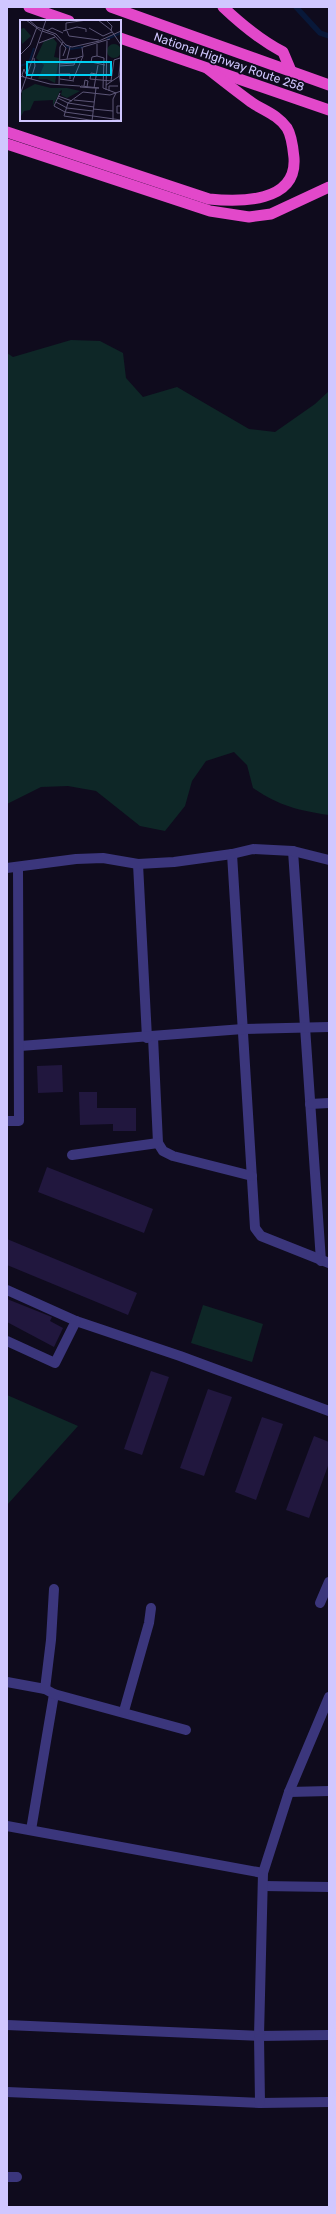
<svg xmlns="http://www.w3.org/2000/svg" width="336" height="2214" font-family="Rubik,sans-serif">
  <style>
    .green { fill: #0e2727 }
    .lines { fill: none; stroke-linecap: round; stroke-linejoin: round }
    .stream { stroke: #081839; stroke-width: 5.5 }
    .building { fill: #21173e }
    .minor { stroke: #3b367c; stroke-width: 10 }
    .trunk { stroke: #e248ca; stroke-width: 11 }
    .labels { text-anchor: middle; stroke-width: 3.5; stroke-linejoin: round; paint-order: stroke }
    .street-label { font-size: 12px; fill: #d0c7ff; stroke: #0f0b1d }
    .inset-river { fill: none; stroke: #081839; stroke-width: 2 }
    .inset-road { fill: none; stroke: #5c5677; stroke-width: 1 }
    .view { fill: #00cff2; fill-opacity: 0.15; stroke: #00cff2; stroke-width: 2 }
    .inset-edge { fill: none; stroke: #d0c7ff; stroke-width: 2 }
  </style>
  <rect width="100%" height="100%" fill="#0f0b1d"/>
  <!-- green -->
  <g class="green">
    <path d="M71 340 100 341 123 353 126 378 143 397 177 387 249 429 275 432 315 404 329 391V815C297 810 280 806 253 788L247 765 234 752 206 761 192 781 185 806 165 831 140 826 96 791 68 786 41 787 7 804V353L13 357Z"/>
    <path d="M203 1305 263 1324 252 1362 191 1343Z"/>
    <path d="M7 1395 78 1426 7 1505Z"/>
  </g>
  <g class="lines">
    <!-- stream -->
    <path class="stream" d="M296 7 320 33 329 36"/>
  </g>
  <!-- building -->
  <g class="building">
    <path d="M62 1065 63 1092 38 1093 37 1066Z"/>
    <path d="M79 1092H97V1108H136V1131H113V1124L80 1125Z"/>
    <path d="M47 1167 153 1209 144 1233 38 1192Z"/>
    <path d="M7 1239 137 1293 128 1315 7 1265Z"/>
    <path d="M7 1299 52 1317 50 1321 63 1328 54 1347 7 1322Z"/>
    <path d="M151 1371 169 1377 142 1455 124 1449Z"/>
    <path d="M208 1389 232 1397 204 1476 180 1468Z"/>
    <path d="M262 1417 283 1424 256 1500 235 1492Z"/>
    <path d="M314 1436 329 1442V1463L309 1518 286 1510Z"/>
  </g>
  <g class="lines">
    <!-- minor -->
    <g class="minor">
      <path d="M293 851 321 1261"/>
      <path d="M232 854 255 1228 261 1236 329 1263"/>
      <path d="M138 864 147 1038"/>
      <path d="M7 868 76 859 103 858 138 864 174 862 232 854 253 849 293 851 329 860"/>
      <path d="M153 1037 158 1143 163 1151 173 1156 252 1176"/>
      <path d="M20 1046 243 1029 329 1027"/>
      <path d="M310 1104 329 1103"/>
      <path d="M7 1121H19L18 868"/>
      <path d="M72 1155 158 1143"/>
      <path d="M7 1290 76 1321 180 1356 329 1411"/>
      <path d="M7 1341 55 1363 76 1321"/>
      <path d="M320 1603 329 1582"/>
      <path d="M7 1682 45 1689 54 1694 31 1830"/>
      <path d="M45 1689 51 1640 54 1589"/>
      <path d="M54 1694 186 1730"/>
      <path d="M124 1711 149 1623 151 1608"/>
      <path d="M289 1792 329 1791"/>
      <path d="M7 1826 263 1873"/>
      <path d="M263 1886 329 1887"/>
      <path d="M7 2025 259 2036 329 2035"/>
      <path d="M7 2092 260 2103 329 2102"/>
      <path d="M260 2103 259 2036 263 1873 289 1792 329 1697"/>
      <path d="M7 2177H17"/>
    </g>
    <!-- trunk -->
    <g class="trunk">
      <path d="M29 7 69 21"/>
      <path d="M111 7 329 85"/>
      <path d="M223 7C242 25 260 40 283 52L291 71"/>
      <path d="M120 38 329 110"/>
      <path d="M7 132 209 199C240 202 297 203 294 158 293 148 292 136 287 128 277 114 264 111 251 102 236 91 222 80 208 69"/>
      <path d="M7 144 210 211 249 217 271 214 329 187"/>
    </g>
  </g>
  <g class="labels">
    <!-- street labels -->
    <g class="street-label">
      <text transform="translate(229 62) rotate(19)" y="4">National Highway Route 258</text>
    </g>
  </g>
  <!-- overview -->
  <g transform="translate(20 20)">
    <rect width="101" height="101" fill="#0f0b1d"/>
    <path d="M4 8 11 16 2 24 0 9ZM33 18 37 23 34 37 39 38 35 63 27 59H18L24 45 16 38 24 21ZM87 31a7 7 0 1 1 14 0a7 7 0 1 1-14 0ZM15 64 31 68H47L60 71 47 78 41 75 42 70 40 71 33 86V80L14 81 10 90 4 91 0 98 2 71Z" fill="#0e2727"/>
    <path class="inset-river" d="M87 19 101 13M45 25 51 29 63 27M0 46 9 43 14 28"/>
    <path class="inset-road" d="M6 0 21 11M9 0 17 7 36 14 46 25 52 27 79 21 101 11M78 0 91 10 101 25M86 0 92 6 91 11M69 8 83 16 92 12M22 11 34 15 46 28 43 36M27 11 32 8 43 13M43 11 57 7 66 9V12M46 11V3L67 0M47 11 49 16 79 20M19 23 35 17M77 24V36L84 38 83 68 96 73 93 79V101M63 27 90 19M0 35 10 25 17 7M77 36 72 37 71 42 85 45M101 36 99 55 101 66M47 39 50 27M40 40 57 38M39 44 54 43M39 46 54 45 57 38 63 36M40 54H50V59M76 54 71 53 70 59 92 61M0 56 30 64 60 66M4 57 2 55 4 49 6 54M11 59 15 46 14 38M40 59 54 61M53 60 63 36 62 27M91 61 94 40 100 38M39 65 40 27 43 22M86 65 101 55M64 66 65 60 68 61 67 67M60 67 61 66 79 68H74ZM74 68 78 45M86 70 87 21M89 71V66H98M40 73 34 86 45 92 101 100M0 75 26 0M38 76 52 81M38 78 48 83 74 87M54 80 74 82M36 82 47 88 73 91M101 86H97V93H101M73 89 93 91M72 101 76 68M76 101 44 96 48 83 63 72 90 75 101 71"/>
    <path class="view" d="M7 42H91V55H7Z"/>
    <rect width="101" height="101" class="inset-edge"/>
  </g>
  <!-- border -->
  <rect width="336" height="2214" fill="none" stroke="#d0c7ff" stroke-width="16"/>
</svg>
